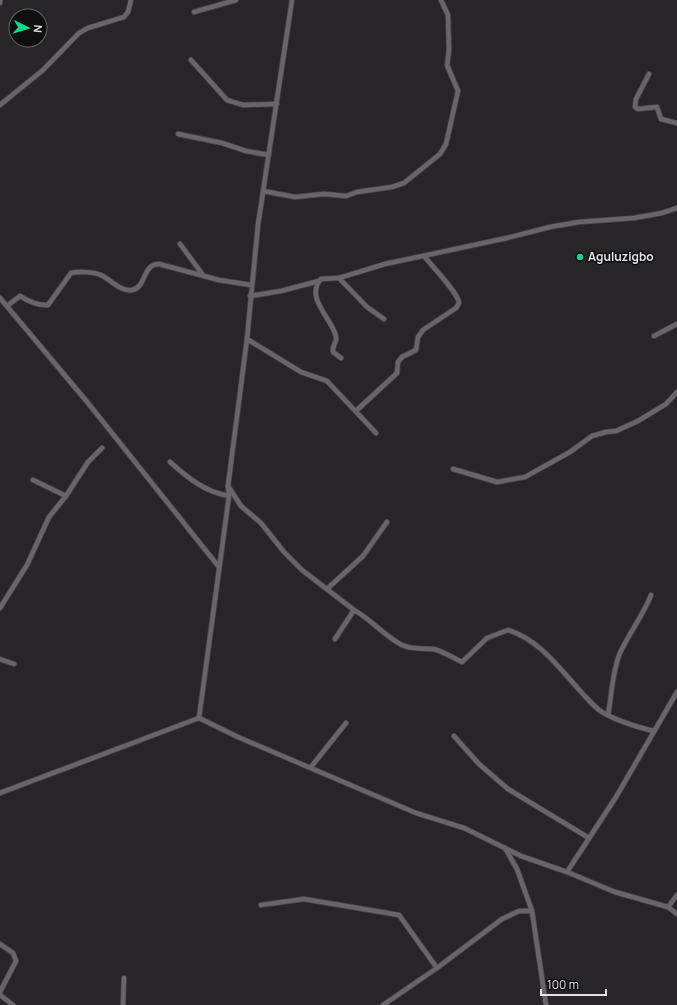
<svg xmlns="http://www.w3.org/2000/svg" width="677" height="1005" font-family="Manrope,sans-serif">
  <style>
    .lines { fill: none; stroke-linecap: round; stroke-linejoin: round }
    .minor-casing { stroke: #434144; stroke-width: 6 }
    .minor { stroke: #686569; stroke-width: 4.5 }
    .poi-dot { fill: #0cd98a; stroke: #100f10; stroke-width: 1.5 }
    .labels { text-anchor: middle; stroke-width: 3; stroke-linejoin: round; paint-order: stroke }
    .poi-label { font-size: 12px; font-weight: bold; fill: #e3e1e4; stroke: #100f10; text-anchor: start }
  </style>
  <rect width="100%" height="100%" fill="#282529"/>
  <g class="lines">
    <!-- minor casing -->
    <g class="minor-casing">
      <g id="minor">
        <path d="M0 3V0"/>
        <path d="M194 12 236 0"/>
        <path d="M191 60 227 100 243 105 277 104"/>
        <path d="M649 74 636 99 635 107 638 109 657 107 661 119 677 123"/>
        <path d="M0 105 43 70 79 33 88 28 124 17 128 12 131 0"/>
        <path d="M178 134 222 143 246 151 269 155"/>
        <path d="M263 191 295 197 324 194 346 196 357 192 392 187 404 183 440 154 446 144 458 91 447 65 449 50 448 15 441 0"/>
        <path d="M180 244 203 275"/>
        <path d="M339 278 367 307 384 319"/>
        <path d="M250 296 281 291 319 281"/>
        <path d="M0 298 88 403 219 567"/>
        <path d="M7 306 20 296C28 301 38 306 48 305L71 273C79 271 94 272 101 275 111 280 121 292 132 290 147 287 142 264 159 264L219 280 251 285"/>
        <path d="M654 336 677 324"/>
        <path d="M247 339 301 372 327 381 376 433"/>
        <path d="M341 358 333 352C332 346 337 342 336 337 333 319 304 298 321 279L339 278 385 264 507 238 550 227 579 222 634 218 662 213 677 208"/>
        <path d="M356 411 397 373 398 362 402 357 416 350 418 337 423 330 456 308 459 303C459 294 432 266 424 256"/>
        <path d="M170 462C188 478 205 492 229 496"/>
        <path d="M453 469 497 482 525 477 570 452 592 436 606 432 616 431 638 421 666 404 677 392"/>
        <path d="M33 480 66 496"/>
        <path d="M228 486 241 506 261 523 284 552 302 570 354 610"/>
        <path d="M327 589 363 556 387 522"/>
        <path d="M0 608 27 565 49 517 66 496 88 462 102 448"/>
        <path d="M335 639 354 610C372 620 384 636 402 645 413 650 422 648 433 649 443 651 453 658 462 662L487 638 508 630C540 640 560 669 582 693 588 699 594 707 602 712 617 721 637 727 654 731"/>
        <path d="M0 659 14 664"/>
        <path d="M608 715C612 694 612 672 620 653 629 633 643 616 651 595"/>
        <path d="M199 718 229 496 228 486 247 339 258 225 292 0"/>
        <path d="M454 736 479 764 508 789 589 838"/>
        <path d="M311 767 346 723"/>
        <path d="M0 793 199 718 238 737 416 813 464 828 521 856 567 872 615 892 668 907 677 914"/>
        <path d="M505 848 517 869 532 911 546 1005"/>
        <path d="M567 872 616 797 677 692"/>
        <path d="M261 905 304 899 399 915 437 968"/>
        <path d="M668 907 677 895"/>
        <path d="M0 944 13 953 16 961 0 992"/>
        <path d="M0 995 13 1005"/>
        <path d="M123 1005 124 978"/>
        <path d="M383 1005 437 968 502 919 519 911H532"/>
      </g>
    </g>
    <!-- minor -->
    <use href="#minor" class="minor"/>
  </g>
  <!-- markers -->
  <circle class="poi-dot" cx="580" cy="257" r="4"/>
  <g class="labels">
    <!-- poi labels -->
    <g class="poi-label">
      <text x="588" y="261">Aguluzigbo</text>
    </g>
  </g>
  <!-- north arrow -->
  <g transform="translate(28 28) rotate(95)"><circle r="19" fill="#100f10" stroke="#646365"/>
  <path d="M0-3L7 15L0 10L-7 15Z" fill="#0cd98a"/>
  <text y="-6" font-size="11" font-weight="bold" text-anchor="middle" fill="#e3e1e4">N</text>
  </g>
  <!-- scale -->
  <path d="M541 989v6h65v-6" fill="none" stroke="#e3e1e4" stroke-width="2"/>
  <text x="547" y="989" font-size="12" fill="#e3e1e4" stroke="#100f10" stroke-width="3" paint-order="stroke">100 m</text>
</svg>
